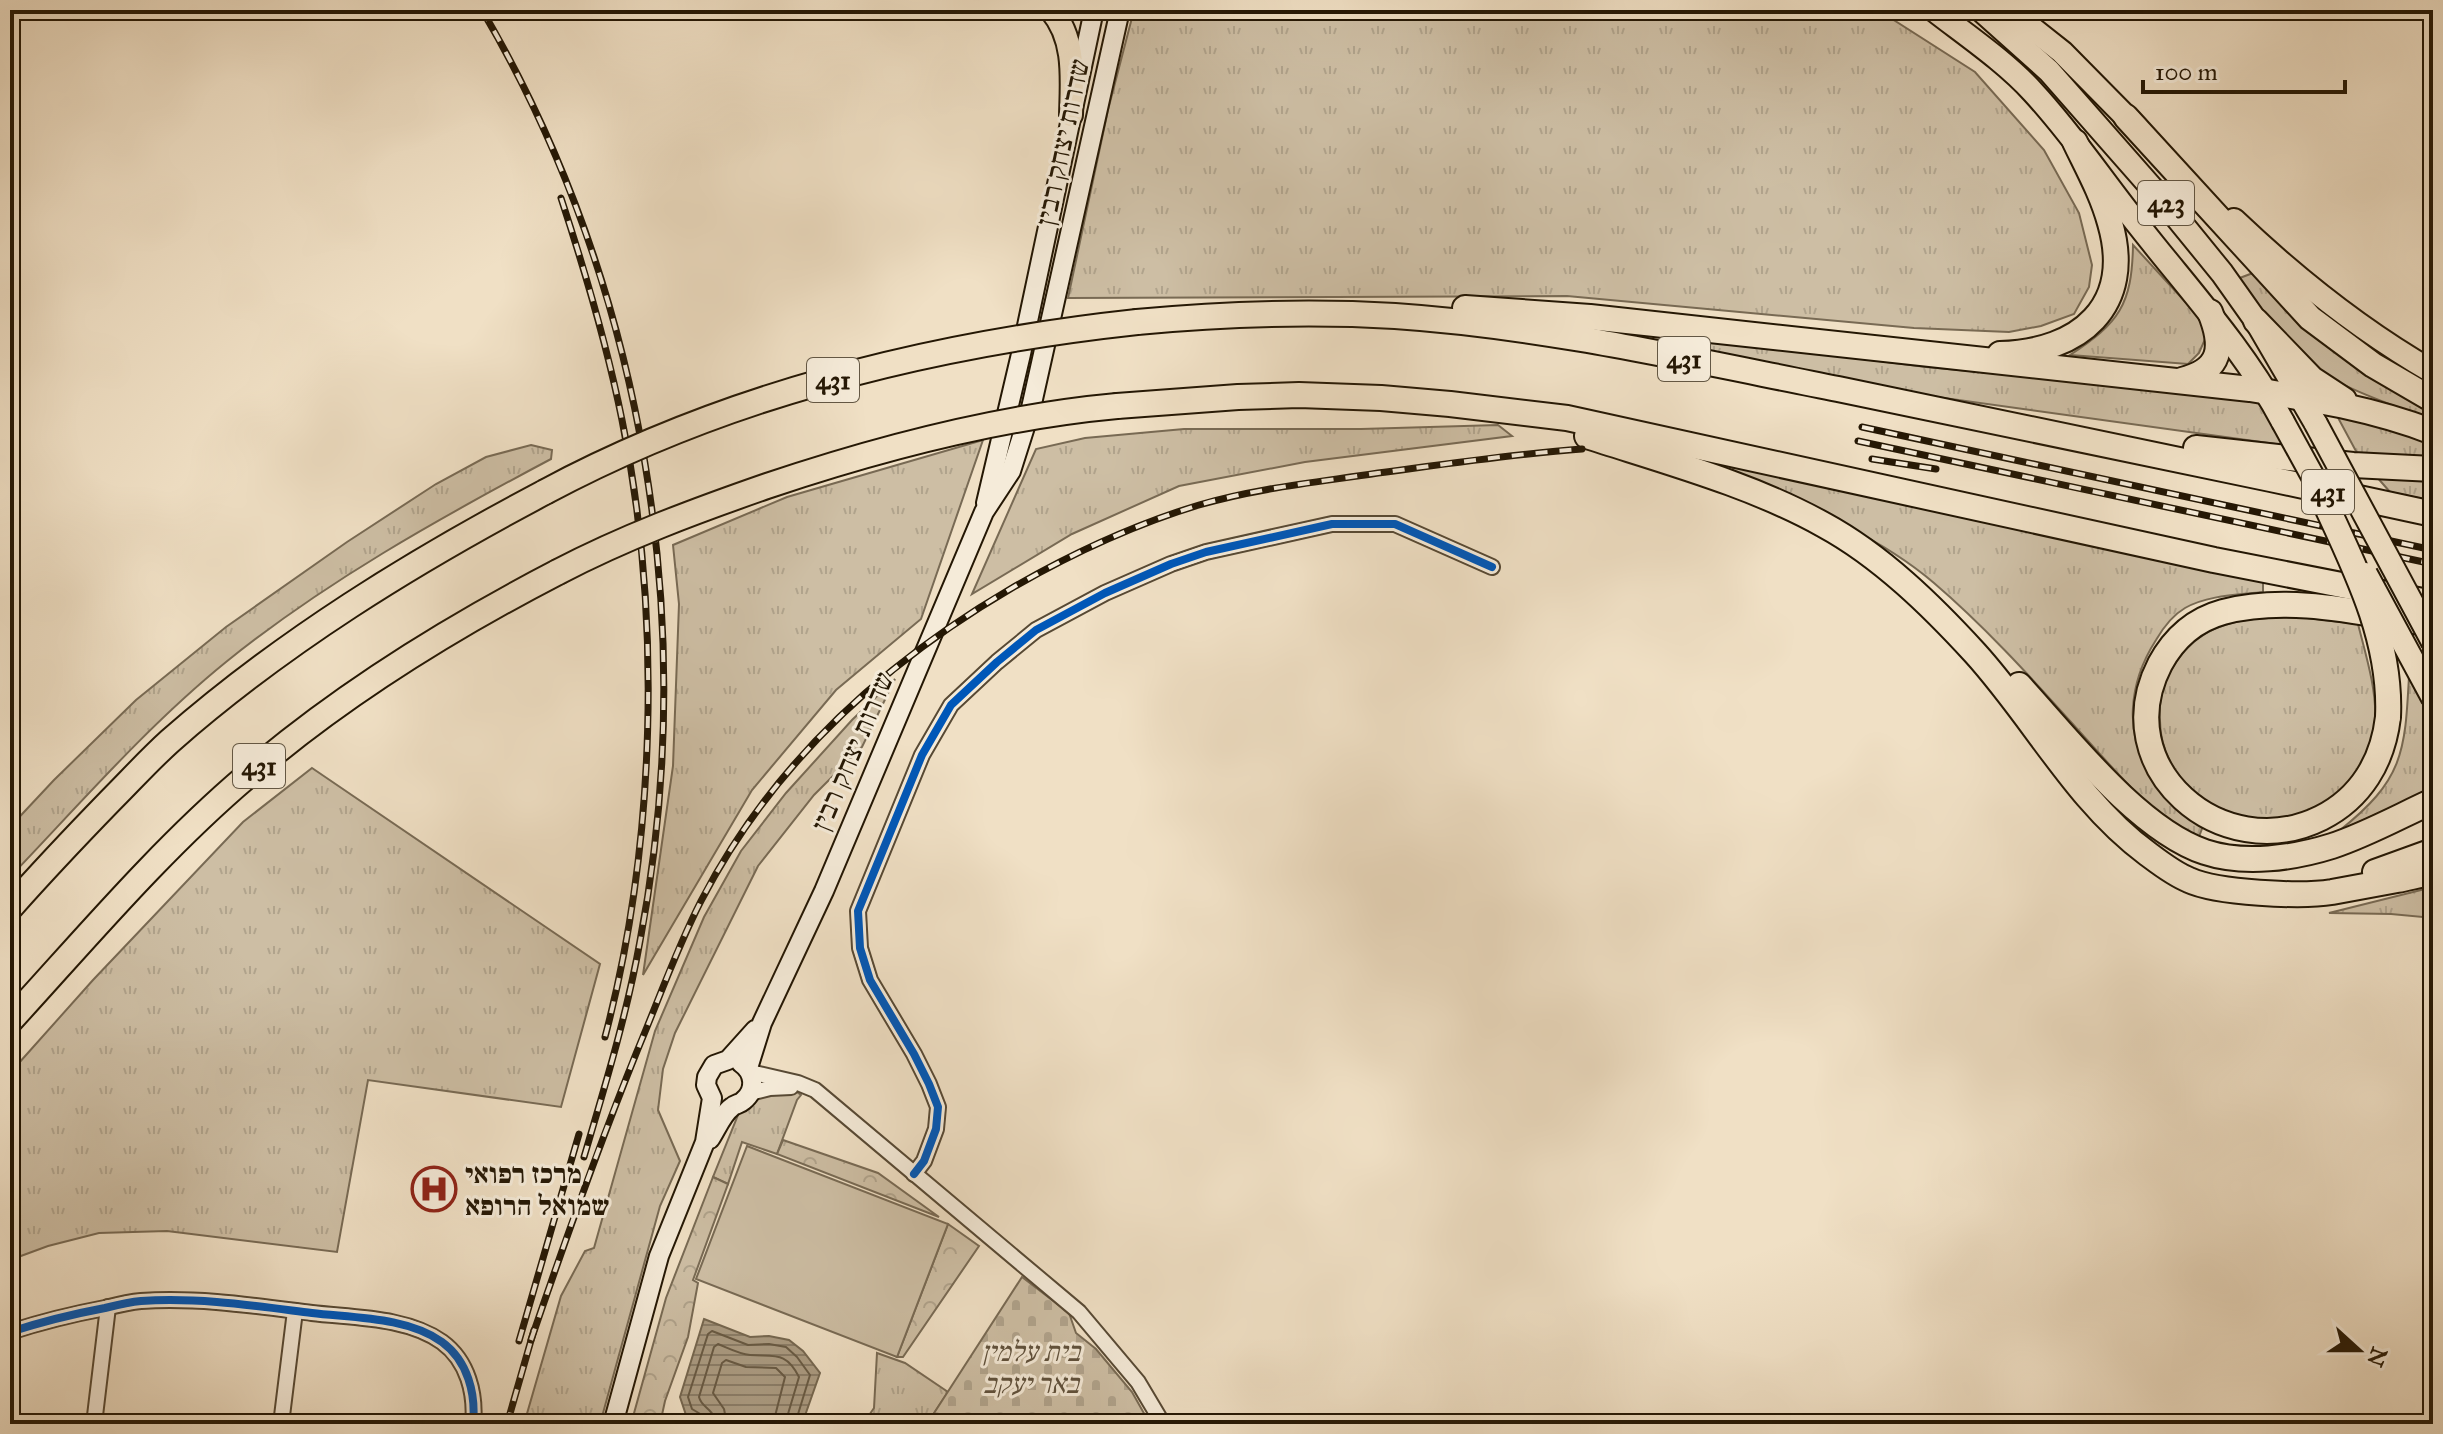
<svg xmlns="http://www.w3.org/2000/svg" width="2443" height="1434" font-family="'IM FELL Great Primer','Frank Ruhl Libre',serif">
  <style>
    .grass { fill: url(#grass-tufts); stroke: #786a54; stroke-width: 2 }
    .forest { fill: url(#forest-crowns); stroke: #786a54; stroke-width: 2 }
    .cemetery { fill: url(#cemetery-stones); stroke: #786a54; stroke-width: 2 }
    .pitch { fill: #cdbea4; stroke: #786a54; stroke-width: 2 }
    .water { fill: url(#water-rules); stroke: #756750; stroke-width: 2 }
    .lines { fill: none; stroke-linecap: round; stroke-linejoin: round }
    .shore { stroke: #685a44; stroke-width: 2 }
    .street-casing { stroke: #574934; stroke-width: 18 }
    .secondary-casing { stroke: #241704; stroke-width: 22 }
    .primary-casing { stroke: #241704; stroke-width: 26 }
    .highway-casing { stroke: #241704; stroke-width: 28 }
    .street { stroke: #f5ebd9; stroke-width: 14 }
    .secondary { stroke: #f5ebd9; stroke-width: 18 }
    .primary { stroke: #f0e0c5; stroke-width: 22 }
    .highway { stroke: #f0e0c5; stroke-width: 24 }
    .rail-casing { stroke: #241704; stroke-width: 7 }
    .rail { stroke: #f5ebd9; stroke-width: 4; stroke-dasharray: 12; stroke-linecap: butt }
    .primary-bridge-casing { stroke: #241704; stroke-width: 26; stroke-linecap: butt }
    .highway-bridge-casing { stroke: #241704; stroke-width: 28; stroke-linecap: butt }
    .primary-bridge { stroke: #f0e0c5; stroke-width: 22 }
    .highway-bridge { stroke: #f0e0c5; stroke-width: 24 }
    .cycleway-casing { stroke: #f5ebd9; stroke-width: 13 }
    .cycleway { stroke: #0057b8; stroke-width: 8 }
    .labels { text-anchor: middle; stroke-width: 6; stroke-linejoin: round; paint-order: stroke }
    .shield { fill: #f5ebd9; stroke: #635744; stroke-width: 2 }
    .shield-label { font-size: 26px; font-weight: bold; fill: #241704 }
    .street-label { font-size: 28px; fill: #241704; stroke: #f5ebd9 }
    .poi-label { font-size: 28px; font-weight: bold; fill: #241704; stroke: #f5ebd9; text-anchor: start }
    .park-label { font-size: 28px; font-style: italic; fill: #5f513c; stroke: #f5ebd9 }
  </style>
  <defs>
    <pattern id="grass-tufts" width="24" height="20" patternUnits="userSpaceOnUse" patternTransform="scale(2)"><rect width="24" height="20" fill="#cdbea4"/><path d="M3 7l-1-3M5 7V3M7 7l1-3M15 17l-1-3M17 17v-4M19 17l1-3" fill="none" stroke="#b0a38c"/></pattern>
    <pattern id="forest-crowns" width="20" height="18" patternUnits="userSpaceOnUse" patternTransform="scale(2)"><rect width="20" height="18" fill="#cdbea4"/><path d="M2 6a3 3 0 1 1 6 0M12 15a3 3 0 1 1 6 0" fill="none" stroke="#b0a38c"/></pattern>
    <pattern id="cemetery-stones" width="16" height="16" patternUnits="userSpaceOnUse" patternTransform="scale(2)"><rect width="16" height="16" fill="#cdbea4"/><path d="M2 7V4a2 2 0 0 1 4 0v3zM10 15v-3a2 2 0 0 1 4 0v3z" fill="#b0a38c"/></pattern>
    <pattern id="water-rules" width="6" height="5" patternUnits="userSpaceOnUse" patternTransform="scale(2)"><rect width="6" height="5" fill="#ab9c83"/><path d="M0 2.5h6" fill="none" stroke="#8b7e69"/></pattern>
  </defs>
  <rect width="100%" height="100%" fill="#f0e0c5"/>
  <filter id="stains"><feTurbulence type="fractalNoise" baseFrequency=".0025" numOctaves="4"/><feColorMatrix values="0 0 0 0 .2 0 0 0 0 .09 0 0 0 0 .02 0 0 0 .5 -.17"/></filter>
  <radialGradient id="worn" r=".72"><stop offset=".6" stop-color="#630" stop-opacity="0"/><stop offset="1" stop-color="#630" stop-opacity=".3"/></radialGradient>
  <!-- grass -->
  <g class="grass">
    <path d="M1134 10H1878L1975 72 2044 150 2079 213 2092 265 2089 287 2074 314 2041 326 2009 332 1914 328 1567 296 1068 298 1108 110Z"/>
    <path d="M2133 245 2201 319 2206 337 2199 353 2188 364 2070 355C2119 323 2132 305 2133 245Z"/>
    <path d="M2253 273 2433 408V420C2400 408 2335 386 2309 364 2282 340 2259 308 2237 279Z"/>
    <path d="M1673 335 1926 367 2259 398 2283 445 1901 392 1669 347Z"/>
    <path d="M2336 414 2364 420 2433 444V459L2357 453Z"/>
    <path d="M1498 425 1512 436 1305 462 1179 486 1072 534 972 594 1036 449 1085 438 1184 429H1361Z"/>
    <path d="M983 440 921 619 836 690 752 790 643 975 673 766 679 604 673 545 787 497Z"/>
    <path d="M531 445 552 450 551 459C438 519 325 582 226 662 147 726 80 804 10 877V827L54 780 136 700 226 627 347 542 436 484 486 457Z"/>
    <path d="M1734 462 2263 579V592C2238 595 2208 595 2185 608 2173 615 2163 628 2156 640 2129 682 2122 736 2154 779 2166 796 2188 811 2203 826L2197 842C2147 810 2110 765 2070 721 2028 674 1982 624 1934 583 1874 532 1802 506 1731 477Z"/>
    <path d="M2376 476 2433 479V501L2390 492Z"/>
    <path d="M2299 617 2358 624C2365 652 2377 690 2375 720 2374 745 2361 772 2342 789 2324 805 2300 817 2276 819 2219 825 2160 779 2160 721 2159 703 2161 690 2169 674 2197 619 2244 618 2299 617Z"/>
    <path d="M2409 676 2433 724V789L2339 831C2403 780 2405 754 2409 676Z"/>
    <path d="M895 679 862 747 814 795 758 866 675 1033 663 1069 658 1110 680 1161 660 1206 600 1424H524L561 1296 585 1251 594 1248 655 1031 704 917 741 851 786 793 852 720Z"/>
    <path d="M312 768 600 964 561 1107 368 1080 337 1252 167 1231 99 1233 48 1246 10 1260V1073L93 980 243 822Z"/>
    <path d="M2433 887V918L2391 914 2329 913Z"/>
    <path d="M757 1068 784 1082 801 1095 797 1100 777 1154 742 1142 728 1184 713 1177Z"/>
    <path d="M877 1353 905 1363 948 1392 927 1424H863L874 1408Z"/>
  </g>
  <!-- forest -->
  <g class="forest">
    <path d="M783 1140 878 1173 939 1217 777 1154Z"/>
    <path d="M713 1177 728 1184 693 1280 698 1283 688 1337 665 1401 660 1424H631L666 1298Z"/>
    <path d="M948 1224 979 1246 903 1357H897Z"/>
  </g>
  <!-- cemetery -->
  <path class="cemetery" d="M1022 1277 1069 1313 1076 1333 1096 1349 1132 1392 1150 1424H927Z"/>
  <!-- pitch -->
  <path class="pitch" d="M747 1146 948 1224 897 1357 696 1279Z"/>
  <!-- water -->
  <path class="water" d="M704 1319 750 1337 769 1336 789 1340 803 1351 820 1373 802 1424H703L686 1415 680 1397Z"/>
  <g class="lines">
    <!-- shore -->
    <g class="shore">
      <path d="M705 1424 702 1415 692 1409 688 1397 708 1334 712 1331 748 1345 769 1344 786 1347 797 1357 810 1375 795 1424"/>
      <path d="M715 1424C714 1407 702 1409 699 1397L714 1347 718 1344C728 1348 739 1354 750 1355 775 1357 786 1351 799 1377L785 1424"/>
      <path d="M727 1424 724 1409 713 1393 722 1363 726 1360 746 1367 776 1368 785 1377 773 1424"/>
    </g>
    <!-- street casing -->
    <g class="street-casing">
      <g id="street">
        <path d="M750 1072 798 1083 815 1090 1079 1312 1138 1382 1163 1424"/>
        <path d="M750 1093 770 1088 791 1087"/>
        <path d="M914 1174 924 1161 936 1129 938 1107 929 1084 914 1054 870 980 860 948 858 911 922 755 951 705 997 662 1036 630 1105 593 1171 564 1206 552 1332 524H1395L1492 567"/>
        <path d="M10 1332C41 1322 73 1314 105 1308 117 1305 129 1302 141 1301 198 1297 256 1306 312 1313 354 1318 407 1317 442 1342 468 1361 476 1394 473 1424"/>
        <path d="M94 1424 108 1307"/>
        <path d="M281 1424 295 1311"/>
      </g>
    </g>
    <!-- secondary casing -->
    <g class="secondary-casing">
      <g id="secondary">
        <path d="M986 503 1021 354 1094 10"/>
        <path d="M748 1068 762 1023 824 891 984 512 1011 471 1031 408 1120 10"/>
        <path d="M710 1139C716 1130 723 1113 732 1107 735 1104 740 1104 743 1101 757 1090 754 1072 741 1063"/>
        <path d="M613 1424 659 1256 705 1142 712 1098 706 1085 707 1077 714 1065 728 1060 755 1030"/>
      </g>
    </g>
    <!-- primary casing -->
    <g class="primary-casing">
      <g id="primary">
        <path d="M1051 10C1076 39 1072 79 1071 115"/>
        <path d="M1934 10C1966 35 2006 62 2033 92 2072 134 2103 181 2139 226 2190 291 2244 349 2283 422"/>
        <path d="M1981 10 2049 71 2165 203 2222 273 2256 321 2316 424"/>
        <path d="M2009 10 2062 52 2137 128"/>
        <path d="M2234 220C2295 278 2360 330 2433 372"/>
      </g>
    </g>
    <!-- highway casing -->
    <g class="highway-casing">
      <g id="highway">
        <path d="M2126 117 2310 318 2373 365 2433 400"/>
        <path d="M1465 308 1590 317 2250 389C2312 399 2374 409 2433 432"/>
        <path d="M2256 321 2312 379 2344 400"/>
        <path d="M1137 322C1222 314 1309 311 1395 316 1544 326 1691 360 1838 389 2037 429 2235 471 2433 514"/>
        <path d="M2000 354C2080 352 2134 306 2110 223 2102 194 2088 169 2075 142"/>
        <path d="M2182 380C2222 370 2224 347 2210 312"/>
        <path d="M1117 406 1238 397 1299 395 1381 398 1450 404 1567 418 2214 560 2433 603"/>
        <path d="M1587 436C1664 461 1753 485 1824 525 1881 556 1932 606 1975 653 2035 719 2076 801 2148 854 2160 863 2174 874 2189 880 2217 893 2301 897 2332 892 2354 888 2376 884 2397 880 2409 878 2421 874 2433 873"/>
        <path d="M2196 448 2353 465 2433 469"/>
        <path d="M2019 685C2067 737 2137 829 2205 852 2244 865 2294 858 2332 846 2366 835 2400 816 2433 801"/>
        <path d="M2388 717C2383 761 2361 798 2321 818 2222 867 2106 768 2160 664 2174 638 2194 620 2223 612 2291 594 2365 614 2433 624"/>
        <path d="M2375 872 2433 851"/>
        <path d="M10 908C42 872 76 836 110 801 130 781 149 760 170 741 284 641 411 563 545 492"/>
        <path d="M10 1021C86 938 161 849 247 776 341 695 448 629 558 572"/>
      </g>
    </g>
    <!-- street -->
    <use href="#street" class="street"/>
    <!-- secondary -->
    <use href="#secondary" class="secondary"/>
    <!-- primary -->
    <use href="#primary" class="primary"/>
    <!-- highway -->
    <use href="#highway" class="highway"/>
    <!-- rail casing -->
    <g class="rail-casing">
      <g id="rail">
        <path d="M482 10C645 288 700 625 640 941 627 1014 605 1086 584 1157"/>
        <path d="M561 198C585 271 607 345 622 420 662 617 656 843 605 1037"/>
        <path d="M1862 427 2433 550"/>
        <path d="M1858 441 2433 564"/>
        <path d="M1872 459 1936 469"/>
        <path d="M531 1340C567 1235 604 1130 647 1027 664 985 680 942 701 901 771 766 882 664 1012 588 1071 554 1133 525 1199 505 1257 488 1319 482 1378 473 1446 464 1514 454 1582 449"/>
        <path d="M519 1341 579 1134"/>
        <path d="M507 1424 534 1330"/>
      </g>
    </g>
    <!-- rail -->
    <use href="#rail" class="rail"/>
    <!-- primary-bridge casing -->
    <g class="primary-bridge-casing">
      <g id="primary-bridge">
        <path d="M2283 422 2323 495"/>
        <path d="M2316 424 2433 642"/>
        <path d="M2366 574 2433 698"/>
      </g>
    </g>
    <!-- highway-bridge casing -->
    <g class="highway-bridge-casing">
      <g id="highway-bridge">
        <path d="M2314 479C2348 555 2392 632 2388 717"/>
        <path d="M545 492C726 395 934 344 1137 322"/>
        <path d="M558 572C625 537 695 511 767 486 880 448 997 417 1117 406"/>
      </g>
    </g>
    <!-- primary-bridge -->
    <use href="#primary-bridge" class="primary-bridge"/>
    <!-- highway-bridge -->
    <use href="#highway-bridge" class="highway-bridge"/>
    <!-- cycleway casing -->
    <g class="cycleway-casing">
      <g id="cycleway">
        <path d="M914 1174 924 1161 936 1129 938 1107 929 1084 914 1054 870 980 860 948 858 911 922 755 951 705 997 662 1036 630 1105 593 1171 564 1206 552 1332 524H1395L1492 567"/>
        <path d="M10 1332C41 1322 73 1314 105 1308 117 1305 129 1302 141 1301 198 1297 256 1306 312 1313 354 1318 407 1317 442 1342 468 1361 476 1394 473 1424"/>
      </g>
    </g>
    <!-- cycleway -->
    <use href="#cycleway" class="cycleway"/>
  </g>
  <!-- icons -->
  <defs>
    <g id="hospital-ring" transform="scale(2.3)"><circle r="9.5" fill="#f5ebd9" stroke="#8f2418" stroke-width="1.5"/><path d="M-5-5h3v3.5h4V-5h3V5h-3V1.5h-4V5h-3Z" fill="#8f2418"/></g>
  </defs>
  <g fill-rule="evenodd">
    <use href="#hospital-ring" x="434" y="1189"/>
  </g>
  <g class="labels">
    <!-- shield labels -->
    <g class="shield">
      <rect x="2138" y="181" width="56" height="44" rx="6"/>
      <rect x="1658" y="337" width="52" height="44" rx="6"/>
      <rect x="807" y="358" width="52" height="44" rx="6"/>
      <rect x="2302" y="470" width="52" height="44" rx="6"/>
      <rect x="233" y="744" width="52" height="44" rx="6"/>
    </g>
    <g class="shield-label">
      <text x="2166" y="212">423</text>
      <text x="1684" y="368">431</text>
      <text x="833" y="389">431</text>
      <text x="2328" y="501">431</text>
      <text x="259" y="775">431</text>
    </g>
    <!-- street labels -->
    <g class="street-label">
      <text transform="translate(1062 142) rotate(-78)" y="10">שדרות יצחק רבין</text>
      <text transform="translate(852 751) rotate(-67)" y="10">שדרות יצחק רבין</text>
    </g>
    <!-- poi labels -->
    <g class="poi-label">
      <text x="465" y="1183">מרכז רפואי<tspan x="465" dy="32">שמואל הרופא</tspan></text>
    </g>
    <!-- park labels -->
    <g class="park-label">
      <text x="1031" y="1361">בית עלמין<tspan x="1031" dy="32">באר יעקב</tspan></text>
    </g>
  </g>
  <!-- margin -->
  <rect width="2443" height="1434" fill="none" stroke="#f0e0c5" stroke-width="40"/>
  <rect x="12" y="12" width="2419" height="1410" fill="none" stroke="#241704" stroke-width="4"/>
  <rect x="20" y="20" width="2403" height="1394" fill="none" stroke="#241704" stroke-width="2"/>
  <!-- north arrow -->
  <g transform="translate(2359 1350) rotate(111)" stroke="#f5ebd9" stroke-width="6" paint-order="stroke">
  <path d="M0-6L14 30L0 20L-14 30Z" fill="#241704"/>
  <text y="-12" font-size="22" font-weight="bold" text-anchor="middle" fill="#241704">N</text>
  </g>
  <!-- scale -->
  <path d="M2143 80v12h202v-12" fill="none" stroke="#241704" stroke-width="4"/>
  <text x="2155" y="80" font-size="24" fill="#241704" stroke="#f5ebd9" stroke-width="6" paint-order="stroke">100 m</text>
  <rect width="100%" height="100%" filter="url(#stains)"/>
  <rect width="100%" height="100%" fill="url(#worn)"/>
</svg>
